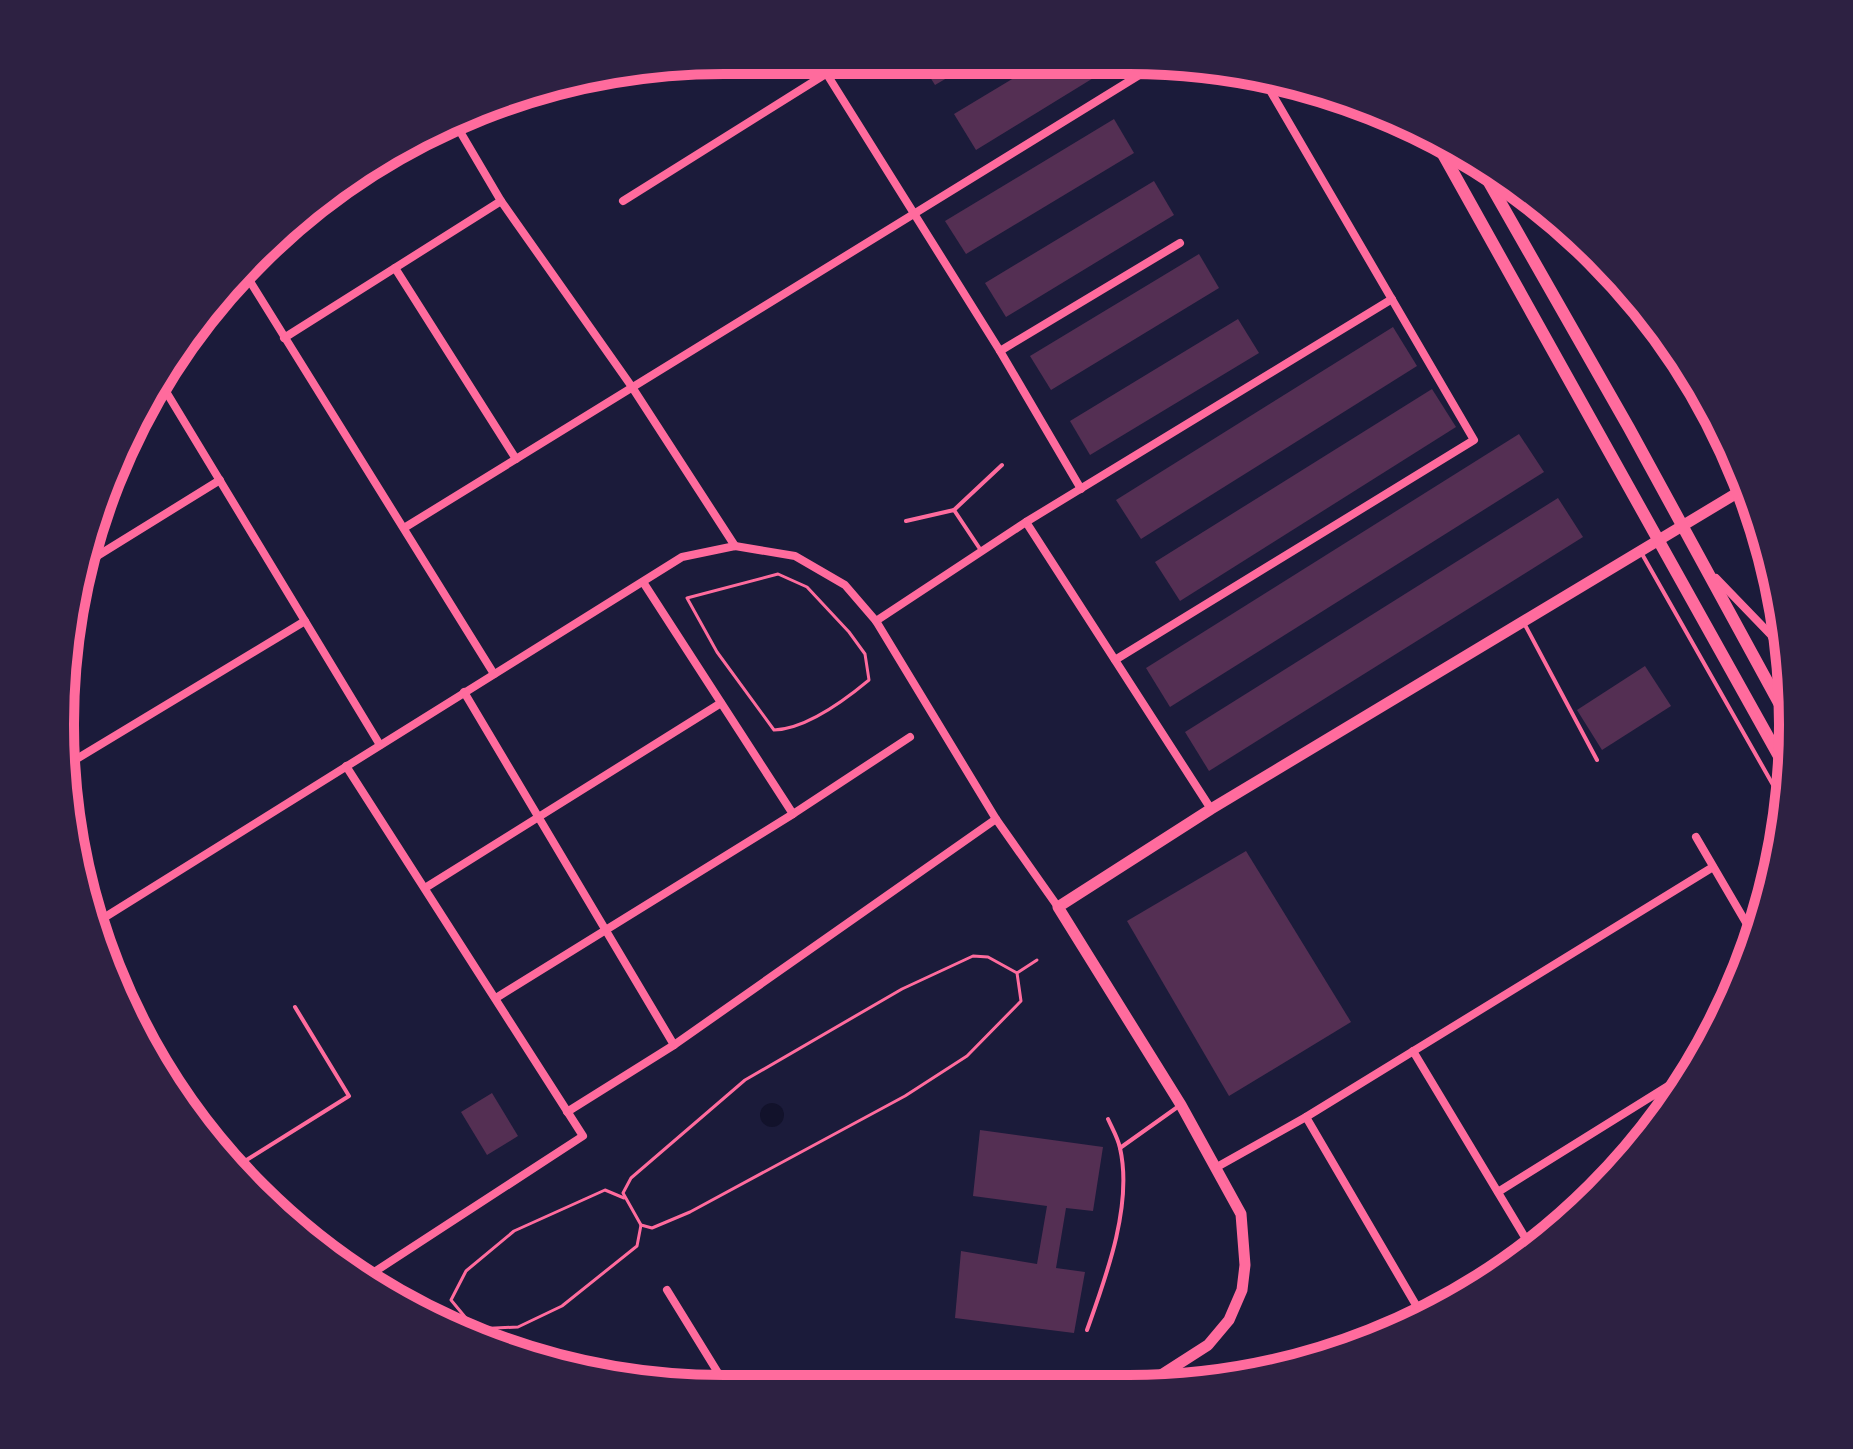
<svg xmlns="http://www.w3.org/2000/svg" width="1853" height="1449" font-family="Overpass,sans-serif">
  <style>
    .water { fill: #12122b }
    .building { fill: #542f53 }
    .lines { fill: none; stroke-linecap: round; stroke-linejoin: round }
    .path { stroke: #ff6b9d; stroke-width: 3 }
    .service { stroke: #ff6b9d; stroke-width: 4 }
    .minor { stroke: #ff6b9d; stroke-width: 8 }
    .tertiary { stroke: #ff6b9d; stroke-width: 11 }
    .secondary { stroke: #ff6b9d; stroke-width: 12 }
    .rim { fill: none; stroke: #ff6b9d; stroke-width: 10 }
  </style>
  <rect width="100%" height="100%" fill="#1b1b3a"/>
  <!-- water -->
  <circle class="water" cx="772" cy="1115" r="12"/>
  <!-- building -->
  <g class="building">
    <path d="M920 61H976L935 85Z"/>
    <path d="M1042 61H1121L976 150 954 114Z"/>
    <path d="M1114 119 1134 153 966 254 945 221Z"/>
    <path d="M1154 181 1174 215 1006 317 985 283Z"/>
    <path d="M1199 254 1219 288 1051 390 1030 356Z"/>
    <path d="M1238 319 1259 353 1090 455 1070 421Z"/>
    <path d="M1393 327 1417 366 1141 539 1116 500Z"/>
    <path d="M1432 389 1456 427 1180 601 1155 562Z"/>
    <path d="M1519 434 1544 472 1170 707 1146 668Z"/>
    <path d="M1558 498 1583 537 1209 771 1185 732Z"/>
    <path d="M1645 666 1671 706 1602 750 1577 710Z"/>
    <path d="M1246 851 1351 1022 1229 1096 1127 921Z"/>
    <path d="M492 1093 518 1136 487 1155 461 1112Z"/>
    <path d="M980 1130 1103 1147 1093 1211 1066 1208 1056 1268 1085 1272 1074 1333 955 1318 961 1251 1037 1264 1047 1206 973 1196Z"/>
  </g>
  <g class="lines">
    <!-- path -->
    <g class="path">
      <path d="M778 574 807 587 849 632 865 654 869 680C845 700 806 729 774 730L717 652 687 598Z"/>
      <path d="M1017 973 988 957 973 956 902 989 745 1080 631 1178 623 1193 641 1225 652 1228 690 1212 905 1096 967 1056 1021 1001 1017 973 1037 960"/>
      <path d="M624 1198 605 1190 514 1231 466 1271 451 1300 475 1329 518 1327 562 1306 637 1246 641 1225"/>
    </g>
    <!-- service -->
    <g class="service">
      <path d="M954 510 1002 465"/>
      <path d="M906 521 954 510 980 549"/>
      <path d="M1642 554 1785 806"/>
      <path d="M1525 625 1597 760"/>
      <path d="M1120 1148 1179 1106"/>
      <path d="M232 1169 349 1096 295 1007"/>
      <path d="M1087 1330C1106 1277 1133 1205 1120 1148 1118 1138 1112 1128 1108 1119"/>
    </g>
    <!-- minor -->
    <g class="minor">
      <path d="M818 60 1000 351 1081 489"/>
      <path d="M455 123 501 201 632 387 735 546"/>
      <path d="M623 201 848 60"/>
      <path d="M318 206 441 129"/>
      <path d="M1556 227 1561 224"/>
      <path d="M395 268 516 459"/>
      <path d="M243 270 494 674"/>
      <path d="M284 338 501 201"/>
      <path d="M1000 351 1180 243"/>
      <path d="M159 380 380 745"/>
      <path d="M1026 522 1211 809"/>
      <path d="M404 528 1162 61"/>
      <path d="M81 566 220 480"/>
      <path d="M1716 578 1771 635 1788 669"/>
      <path d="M643 582 793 814"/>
      <path d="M876 621 1026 522 1392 299"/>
      <path d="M1115 660 1474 440 1264 80"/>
      <path d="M464 692 674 1045"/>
      <path d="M65 766 305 621"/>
      <path d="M346 766 583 1136 362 1280"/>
      <path d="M1696 837 1755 938"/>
      <path d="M425 888 721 703"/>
      <path d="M94 924 682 557 735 546 795 556 845 585 876 621 996 819 1058 907"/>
      <path d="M496 998 793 814 910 737"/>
      <path d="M1413 1051 1532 1249"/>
      <path d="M567 1112 674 1045 996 819"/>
      <path d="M1306 1117 1423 1317"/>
      <path d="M1217 1167 1306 1117 1713 867"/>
      <path d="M1498 1192 1689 1073"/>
      <path d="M667 1290 728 1389"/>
    </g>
    <!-- tertiary -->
    <path class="tertiary" d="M1141 1388 1208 1345 1229 1320 1242 1290 1245 1265 1241 1214 1181 1105 1058 907 1211 809 1747 487"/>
    <!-- secondary -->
    <g class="secondary">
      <path d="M1439 147 1790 776"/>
      <path d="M1482 170 1629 428 1790 723"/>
    </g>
  </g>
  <!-- crop -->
  <path d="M0 0H1853V1449H0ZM724 74H1129A650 650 0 0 1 1779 724V725A650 650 0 0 1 1129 1375H724A650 650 0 0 1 74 725V724A650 650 0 0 1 724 74Z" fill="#2d2142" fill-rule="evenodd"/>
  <path class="rim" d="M724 74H1129A650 650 0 0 1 1779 724V725A650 650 0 0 1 1129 1375H724A650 650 0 0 1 74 725V724A650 650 0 0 1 724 74Z"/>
</svg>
